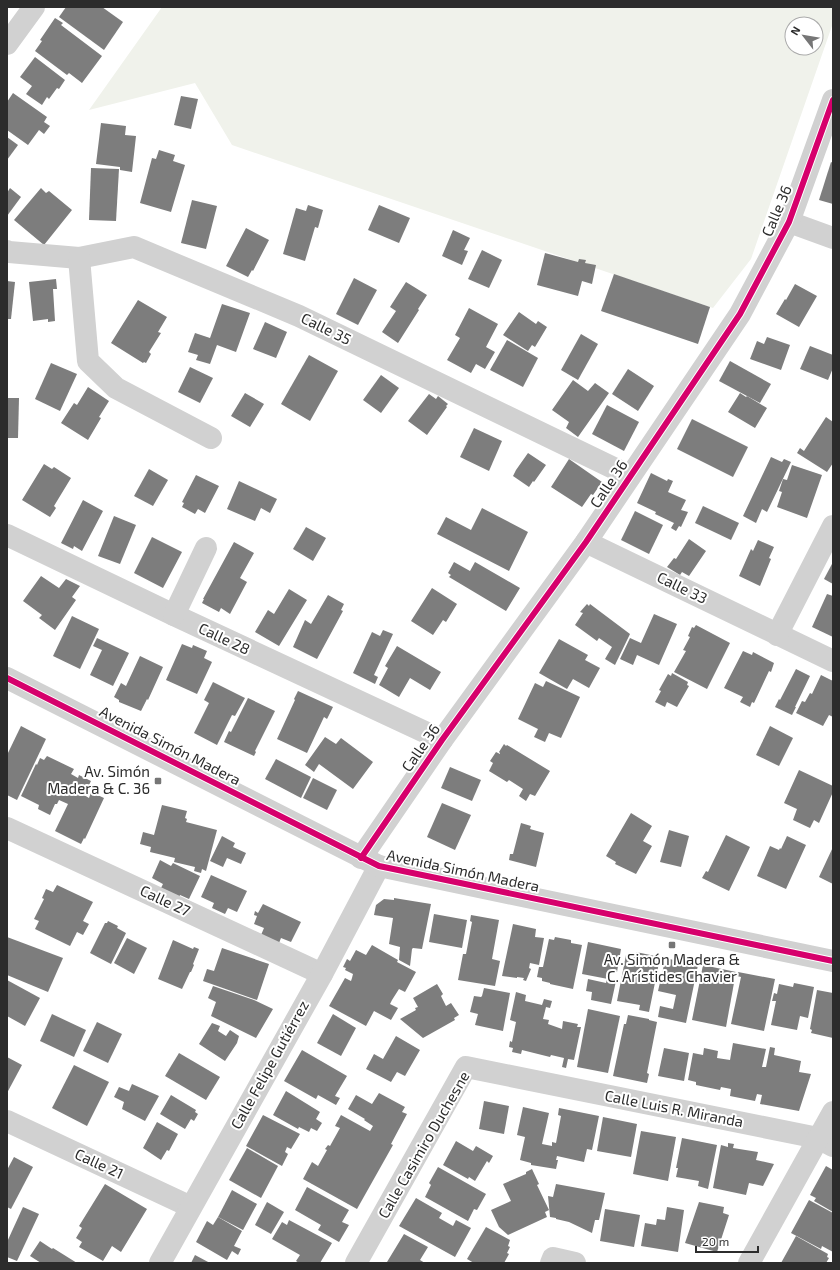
<svg xmlns="http://www.w3.org/2000/svg" width="840" height="1270" font-family="'Exo 2',sans-serif">
  <style>
    .green { fill: #f0f2eb; fill-rule: evenodd }
    .building { fill: #7d7d7d }
    .lines { fill: none; stroke-linecap: round; stroke-linejoin: round }
    .minor { stroke: #d1d1d1; stroke-width: 22 }
    .tertiary { stroke: #d1d1d1; stroke-width: 22 }
    .cycleway-casing { stroke: #fff; stroke-width: 8 }
    .cycleway { stroke: #d6006c; stroke-width: 6 }
    .poi-dot { fill: #767676; stroke: #fff; stroke-width: 1.5 }
    .labels { text-anchor: middle; stroke-width: 4; stroke-linejoin: round; paint-order: stroke }
    .street-label { font-size: 15px; fill: #2c2c2c; stroke: #fff }
    .poi-label { font-size: 15px; fill: #2c2c2c; stroke: #fff; text-anchor: end }
  </style>
  <rect width="100%" height="100%" fill="#fff"/>
  <!-- green -->
  <path class="green" d="M162 7H833V23L751 259 713 308 232 145 195 83 89 110ZM792 24H816V48H792Z"/>
  <!-- building -->
  <g class="building">
    <path d="M66 7H102L123 22 104 50 59 17Z"/>
    <path d="M55 18 63 23 61 25 102 56 82 83 69 73 67 75 35 51 42 41 40 40Z"/>
    <path d="M35 57 65 80 59 89 57 88 49 99 47 97 42 105 26 94 32 86 20 77Z"/>
    <path d="M13 93 47 117 44 122 50 126 44 134 39 130 28 145 7 130V102Z"/>
    <path d="M181 96 198 99 191 129 174 125Z"/>
    <path d="M101 123 126 126 125 135 136 136 132 172 120 170V167L96 164Z"/>
    <path d="M7 137 18 145 7 160Z"/>
    <path d="M159 150 175 155 173 161 185 165 171 212 140 203 152 158 156 159Z"/>
    <path d="M831 162 833 163V204L819 200Z"/>
    <path d="M91 168 119 169 116 221 89 220Z"/>
    <path d="M10 188 21 197 7 216V193Z"/>
    <path d="M41 188 46 193 49 191 72 210 44 245 14 220Z"/>
    <path d="M192 200 217 206 206 249 181 243Z"/>
    <path d="M308 205 323 210 318 228 315 227 305 261 283 254 296 208 306 211Z"/>
    <path d="M379 205 410 218 399 243 368 230Z"/>
    <path d="M246 228 269 240 253 271 252 270 248 277 226 266Z"/>
    <path d="M453 230 470 238 464 250 468 251 462 265 442 256Z"/>
    <path d="M482 250 502 260 489 288 468 279Z"/>
    <path d="M545 253 578 262 579 259 586 260 585 263 596 265 592 284 582 281 578 296 537 285Z"/>
    <path d="M614 274 710 307 698 344 601 311Z"/>
    <path d="M354 278 377 290 358 325 336 314Z"/>
    <path d="M56 279 57 289H53L55 321 48 322V319L33 321 29 282Z"/>
    <path d="M7 281 15 282 11 319H7Z"/>
    <path d="M406 282 427 295 418 309 419 310 398 343 382 332 396 311 390 307Z"/>
    <path d="M795 284 817 296 799 327 776 314 785 299 786 300Z"/>
    <path d="M138 300 167 317 158 332 161 333 149 352 151 354 146 363 144 362 143 363 111 343Z"/>
    <path d="M222 304 250 313 236 352 217 345 210 364 196 360 198 355 188 352 195 333 210 338Z"/>
    <path d="M469 308 498 324 486 347 495 352 485 369 476 364 471 373 447 360 460 338 455 335Z"/>
    <path d="M519 312 536 324 538 321 547 327 535 347 532 345 528 351 503 335Z"/>
    <path d="M265 322 287 332 276 358 253 349Z"/>
    <path d="M581 334 598 344 578 380 561 370Z"/>
    <path d="M767 337 790 345 781 370 750 359 757 341 764 344Z"/>
    <path d="M507 340 538 358 523 387 490 370Z"/>
    <path d="M810 346 833 355V368L828 380 800 369Z"/>
    <path d="M309 355 338 371 310 421 281 404Z"/>
    <path d="M730 361 771 384 760 403 719 381Z"/>
    <path d="M51 363 77 374 60 411 35 399Z"/>
    <path d="M190 367 213 378 200 403 178 392Z"/>
    <path d="M628 369 654 386 638 411 612 394Z"/>
    <path d="M381 375 399 388 381 413 363 400Z"/>
    <path d="M573 380 588 391 595 383 609 393 578 437 566 428 569 422 552 410Z"/>
    <path d="M88 387 109 401 99 417 101 418 88 440 61 423 74 403 77 405Z"/>
    <path d="M245 393 264 404 250 427 231 416Z"/>
    <path d="M740 393 746 397 747 396 767 408 755 428 728 412Z"/>
    <path d="M429 394 436 399 438 396 448 404 446 406 447 407 427 435 408 421Z"/>
    <path d="M7 398H19L18 438H7Z"/>
    <path d="M607 405 639 422 624 451 592 434Z"/>
    <path d="M826 417 833 422V463L827 472 797 453 800 448 804 451Z"/>
    <path d="M692 419 748 447 733 477 677 449Z"/>
    <path d="M474 428 502 441 489 471 460 457Z"/>
    <path d="M528 453 546 465 534 482 533 481 529 487 513 476 516 470Z"/>
    <path d="M771 457 782 462 784 459 791 462 767 512 762 509 756 523 743 516Z"/>
    <path d="M569 459 602 482 593 495 591 494 582 507 551 487Z"/>
    <path d="M44 464 52 469 54 467 71 478 54 506 56 508 50 517 22 500Z"/>
    <path d="M792 465 822 475 807 518 777 507 782 492 779 491 783 479 787 480Z"/>
    <path d="M149 469 168 480 153 506 134 496Z"/>
    <path d="M651 473 667 481 668 479 673 481 668 492 686 500 681 510 688 512 681 527 679 526 676 531 671 528 674 523 655 514 656 512 637 503Z"/>
    <path d="M196 475 219 486 205 513 198 509 195 514 182 507 184 503 182 502Z"/>
    <path d="M239 481 277 499 270 513 261 508 255 521 227 509Z"/>
    <path d="M83 500 103 511 82 551 74 546 73 549 61 543Z"/>
    <path d="M703 506 739 523 731 540 695 523Z"/>
    <path d="M482 508 528 532 509 571 437 534 446 517 471 530Z"/>
    <path d="M635 511 663 525 649 554 621 540Z"/>
    <path d="M114 516 136 525 120 564 98 556Z"/>
    <path d="M306 527 326 538 313 561 293 549Z"/>
    <path d="M152 537 182 552 163 588 134 573Z"/>
    <path d="M689 539 706 551 689 576 682 572 680 575 667 567 674 558 676 559Z"/>
    <path d="M758 540 774 547 769 558 771 559 760 586 739 576 751 549 753 551Z"/>
    <path d="M234 542 254 553 240 578 247 582 230 614 221 608 219 612 202 603 204 599H203Z"/>
    <path d="M454 562 470 571 475 562 520 588 506 611 449 577 451 575 448 573Z"/>
    <path d="M833 562V584L824 579Z"/>
    <path d="M41 576 59 588 66 579 80 586 72 597 76 600 55 630 39 618 42 615 23 601Z"/>
    <path d="M432 588 457 604 446 622 443 620 433 635 411 621Z"/>
    <path d="M289 589 307 600 279 646 255 632 268 610 274 614Z"/>
    <path d="M827 594 833 596V637L812 627Z"/>
    <path d="M328 595 344 604 341 610 343 611 317 659 293 647 305 620 311 624Z"/>
    <path d="M587 604 589 606 590 604 630 634 615 665 605 659 612 647 599 638 597 641 575 625 583 613 580 612Z"/>
    <path d="M654 614 677 624 659 665 637 655 633 665 620 659 630 638 641 643Z"/>
    <path d="M72 616 99 629 80 669 53 656Z"/>
    <path d="M696 625 730 643 707 689 674 672 686 651 683 650 690 637 688 636 692 627 694 628Z"/>
    <path d="M383 630 393 634 374 675 378 677 375 684 353 673 372 632 380 636Z"/>
    <path d="M97 638 129 653 113 686 90 675 102 650 93 646Z"/>
    <path d="M559 639 588 655 585 660 600 668 589 688 573 679 567 689 539 673Z"/>
    <path d="M182 644 192 648 193 645 207 651 204 658 212 662 197 694 166 680Z"/>
    <path d="M397 646 441 672 430 690 410 678 399 697 379 685 388 668 385 666Z"/>
    <path d="M743 651 752 655 753 652 774 663 771 672 769 671 754 703 752 702 750 707 740 702 743 697 724 688Z"/>
    <path d="M140 656 163 667 148 700 147 699 141 711 119 702V700L114 697 121 683 126 686Z"/>
    <path d="M796 669 810 676 795 707H796L792 715 775 707 779 699 780 700Z"/>
    <path d="M672 673 688 682 687 685 689 686 677 707 667 702 665 707 655 702 661 691 659 690 668 674 671 676Z"/>
    <path d="M821 675 833 681V717L829 715 823 726 796 713 802 701 805 702 810 693 812 694Z"/>
    <path d="M546 681 580 697 561 738 549 733 545 742 534 737 538 729 518 719 535 683 543 687Z"/>
    <path d="M213 682 245 698 235 716 232 715 217 745 194 733 209 703 204 700Z"/>
    <path d="M298 691 333 707 327 719 324 717 307 753 277 739 295 700 294 699Z"/>
    <path d="M248 698 275 711 255 751 256 752 254 756 224 742 229 731 231 732Z"/>
    <path d="M21 726 46 739 17 800 7 795V755Z"/>
    <path d="M770 726 793 738 779 766 756 755Z"/>
    <path d="M325 737 336 744 341 738 373 762 353 789 319 764 314 772 305 765Z"/>
    <path d="M504 744 506 746 507 745 550 771 535 796 530 794 526 801 519 796 523 789 509 780 507 782 489 771 493 763 490 761 496 752 500 754V753L499 752Z"/>
    <path d="M47 756 74 769 71 774 78 778 79 775 91 781 84 795 89 798 91 792 104 798 85 839 84 838 81 844 55 831 68 804 59 800 57 804H55L50 815 38 809 39 805 21 796 36 764 37 765 40 758 44 760Z"/>
    <path d="M276 759 311 777 301 798 265 779Z"/>
    <path d="M450 767 481 780 472 801 441 788Z"/>
    <path d="M799 770 833 786V792L819 823 814 820 810 828 793 820 797 809 784 803Z"/>
    <path d="M313 778 337 790 327 810 303 798Z"/>
    <path d="M442 803 471 815 455 850 427 837Z"/>
    <path d="M162 805 187 811 185 818 187 819 186 822 217 830 206 871 202 869 201 873 194 871 195 867 174 862 175 858 150 852 151 847 140 844 143 832 154 835Z"/>
    <path d="M631 813 652 826 643 841 652 846 636 874 615 864 616 862 606 856Z"/>
    <path d="M521 823 531 826 530 829 544 833 536 867 509 860 510 854H513Z"/>
    <path d="M669 830 689 836 681 867 660 862Z"/>
    <path d="M726 835 750 847 729 891 702 878 706 871 708 872Z"/>
    <path d="M222 836 235 843 233 847 246 853 241 864 227 858 223 867 210 861Z"/>
    <path d="M787 836 806 845 786 889 757 876 770 846 779 850 780 848 781 849Z"/>
    <path d="M833 847V884L819 877Z"/>
    <path d="M160 860 171 866 173 863 200 876 189 899 180 895 178 901 159 892 163 884 152 878Z"/>
    <path d="M211 875 247 891 237 912 228 908 225 914 212 908 214 903 201 897Z"/>
    <path d="M57 885 93 902 83 921 89 924 83 935 77 932 70 946 35 929 39 921 34 919 44 899 42 898 46 889 53 892Z"/>
    <path d="M394 898 431 904 422 949 413 948 412 949 410 966 399 960 400 947 389 944 393 918 374 915 376 905 384 899 394 900Z"/>
    <path d="M263 904 301 922 291 942 281 938 279 943 261 935 264 928 254 924 257 916 254 915 255 911 258 913Z"/>
    <path d="M434 914 467 920 462 948 429 942Z"/>
    <path d="M471 915 499 920 492 959 500 961 495 986 458 980 463 954H466L467 949 472 922 470 921Z"/>
    <path d="M108 921 118 926 117 928 126 933 111 964 90 953 105 923H107Z"/>
    <path d="M513 924 536 929 535 937 544 938 539 965 530 963 529 968 531 969 526 981 523 980 524 978 517 977V978L502 976Z"/>
    <path d="M7 937 63 958 48 992 7 975Z"/>
    <path d="M555 937 571 940V943L582 945 573 989 550 984V983L542 981V978L537 977 539 967H543L549 939 554 940Z"/>
    <path d="M127 938 147 948 134 974 114 963Z"/>
    <path d="M173 940 193 949 194 947 199 949 193 964 194 965 191 972H190L182 989 158 979Z"/>
    <path d="M588 942 621 949 617 972 609 971 608 979 582 974Z"/>
    <path d="M372 945 398 960 397 962 416 972 405 992 399 989 392 1000 390 1004 398 1008 391 1020 374 1011 366 1026 329 1006 345 978 351 981 352 978 353 974 345 970 346 968 343 967 347 959 350 961 356 950 366 955Z"/>
    <path d="M222 948 269 964 257 1000 203 981 207 969 214 971Z"/>
    <path d="M636 952 698 965 686 1023 658 1017 660 1006 673 1009 676 995 658 991 664 965 659 963 649 1012 639 1010 640 1005 617 1001 626 955 636 956Z"/>
    <path d="M703 965 736 972 726 1027 692 1020Z"/>
    <path d="M738 972 775 979 764 1031 731 1024 741 977 737 976Z"/>
    <path d="M588 979 606 983 607 979 616 981 611 1004 591 1000 592 992 586 991Z"/>
    <path d="M7 980 40 998 25 1026 7 1016Z"/>
    <path d="M794 983 814 987 808 1018 800 1016 797 1030 771 1025 776 1001H772L774 993 777 994 779 984 793 987Z"/>
    <path d="M437 984 443 994 441 996 446 1006 451 1003 459 1015 454 1018 455 1020 423 1038 400 1019 416 1010 415 1008 418 1007 413 998Z"/>
    <path d="M213 986 254 1000 273 1009 256 1038 211 1016 216 1002 208 998Z"/>
    <path d="M484 988 510 993 503 1031 475 1025 478 1014 470 1012 474 996 481 997 482 996Z"/>
    <path d="M817 990 833 993V1038L811 1033 812 1030 810 1029Z"/>
    <path d="M516 992 526 995 525 1001 542 1005 544 999 552 1001 550 1008 546 1007 543 1019 549 1020 548 1024 562 1029 563 1021 578 1024 577 1027H581L574 1060 568 1059 566 1068 562 1067 564 1058 551 1055 550 1057 522 1050 521 1054 512 1052 513 1048 509 1047 510 1041 512 1042 516 1022 510 1020Z"/>
    <path d="M588 1009 620 1016 608 1073 577 1067Z"/>
    <path d="M52 1014 86 1030 74 1057 40 1041Z"/>
    <path d="M333 1014 356 1028 341 1056 317 1043Z"/>
    <path d="M628 1015 649 1019V1020L657 1022 647 1073 649 1074 647 1083 613 1076 624 1024H626Z"/>
    <path d="M97 1022 122 1034 108 1063 83 1051Z"/>
    <path d="M212 1023 220 1026 218 1031 226 1036 230 1030 239 1036 237 1043 225 1061 199 1044Z"/>
    <path d="M396 1036 420 1050 405 1076 397 1072 391 1082 366 1069 374 1054 383 1059Z"/>
    <path d="M733 1043 766 1049 762 1067H766L770 1047 775 1048 774 1055 801 1061 799 1072 811 1074 799 1111 760 1104 762 1095 757 1094 755 1101 730 1096 731 1089 721 1087 720 1090 696 1085V1082L688 1080 693 1053 703 1055 704 1048 718 1051 717 1058 730 1060Z"/>
    <path d="M664 1048 689 1053 684 1081 658 1076Z"/>
    <path d="M302 1050 347 1076 335 1096 340 1098 336 1105 318 1095 316 1099 284 1081Z"/>
    <path d="M179 1053 220 1077 206 1100 165 1076Z"/>
    <path d="M7 1057 22 1065 7 1093Z"/>
    <path d="M74 1065 109 1082 87 1126 52 1108Z"/>
    <path d="M132 1084 159 1096 145 1121 122 1109 124 1102 114 1097 119 1087 129 1091Z"/>
    <path d="M286 1091 320 1112 316 1119 322 1123 317 1131 311 1128 309 1132 299 1127 298 1129 273 1115Z"/>
    <path d="M379 1093 405 1107 402 1112 407 1114 391 1144 393 1145 357 1209 303 1179 312 1162 318 1166 327 1150 325 1149 328 1145 330 1146 340 1128 335 1126 341 1115 370 1131 373 1126 364 1120 365 1119 348 1109 356 1095 372 1104Z"/>
    <path d="M171 1095 196 1110 195 1112 198 1114 194 1121 191 1119 185 1129 160 1114Z"/>
    <path d="M484 1101 509 1106 504 1134 479 1129Z"/>
    <path d="M523 1107 549 1113 542 1144 552 1146V1142L556 1143 561 1116 558 1115 559 1108 599 1116 592 1150 587 1149 584 1162 557 1156 556 1160H558L556 1169 531 1165V1163L520 1160 525 1137 517 1135Z"/>
    <path d="M263 1115 300 1134 291 1149 287 1147 285 1152 288 1154 282 1166 246 1146Z"/>
    <path d="M603 1117 637 1124 631 1157 597 1151Z"/>
    <path d="M157 1122 178 1134 169 1151 167 1150 161 1160 143 1148Z"/>
    <path d="M641 1131 676 1137 668 1181 633 1174Z"/>
    <path d="M682 1138 717 1145 708 1189 698 1186 699 1181 676 1177 678 1168H676Z"/>
    <path d="M456 1141 473 1151 476 1146 493 1156 489 1163 487 1161 475 1181 469 1177 468 1179 443 1165Z"/>
    <path d="M728 1143 734 1144 733 1148 758 1152 756 1160 774 1164 763 1186 749 1183 746 1195 713 1188 721 1145 728 1147Z"/>
    <path d="M247 1148 278 1166 261 1198 229 1180Z"/>
    <path d="M14 1157 33 1167 11 1209 7 1207V1170Z"/>
    <path d="M826 1166 833 1170V1212L814 1201 816 1198 810 1195Z"/>
    <path d="M438 1167 486 1194 477 1210 474 1209 468 1221 425 1197 431 1185 429 1183Z"/>
    <path d="M532 1169 539 1184 537 1185 549 1210 545 1212 547 1217 508 1235 499 1227 491 1210 511 1201 503 1184 526 1174V1172Z"/>
    <path d="M105 1184 147 1209 121 1252 112 1246 103 1261 79 1247 82 1242 76 1238 82 1228 79 1226Z"/>
    <path d="M556 1184 605 1193 599 1220H595L592 1233 569 1222 556 1219V1218L550 1217 548 1196 553 1197Z"/>
    <path d="M307 1187 349 1210 342 1222 349 1225 339 1242 318 1230 321 1225 295 1210Z"/>
    <path d="M232 1190 257 1204 243 1230 218 1217Z"/>
    <path d="M416 1198 442 1213 439 1218 453 1226 456 1220 471 1228 455 1257 399 1226Z"/>
    <path d="M809 1200 833 1213V1252L822 1246 821 1249 791 1233Z"/>
    <path d="M267 1202 284 1212 271 1234 255 1225Z"/>
    <path d="M699 1202 724 1207 723 1213 729 1215 717 1252 685 1243Z"/>
    <path d="M23 1207 39 1214 17 1261 7 1257V1242Z"/>
    <path d="M667 1207 684 1210 678 1252 641 1246 645 1223 656 1225 657 1219 665 1220Z"/>
    <path d="M605 1209 640 1215 634 1247 600 1241Z"/>
    <path d="M218 1217 242 1231 234 1246 241 1249 238 1255 232 1251 227 1260 196 1242 207 1221 213 1225Z"/>
    <path d="M289 1220 332 1243 320 1263H299L296 1261 300 1255 272 1239 282 1222 287 1225Z"/>
    <path d="M486 1227 510 1240 508 1246 510 1247 507 1253 509 1254 504 1263H474L467 1259Z"/>
    <path d="M404 1234 428 1247 420 1260 425 1263H390L387 1262Z"/>
    <path d="M796 1236 828 1254 827 1257 829 1258 826 1263H781Z"/>
    <path d="M40 1241 52 1249 53 1248 77 1263H41L30 1256Z"/>
    <path d="M195 1255 210 1263H191Z"/>
  </g>
  <g class="lines">
    <!-- minor -->
    <g class="minor">
      <path d="M7 44 34 7"/>
      <path d="M789 222 833 238"/>
      <path d="M7 251 9 252 79 258 134 247 299 316 630 476"/>
      <path d="M79 258 88 361 116 388 211 438"/>
      <path d="M7 535 174 615 442 740"/>
      <path d="M586 542 833 661"/>
      <path d="M174 615 206 548"/>
      <path d="M777 635 833 526"/>
      <path d="M7 828 322 974"/>
      <path d="M361 858 442 740 586 542 740 314 789 222 833 100"/>
      <path d="M7 1121 191 1207"/>
      <path d="M160 1263 322 974 379 866"/>
      <path d="M356 1263 466 1067 818 1138 833 1146"/>
      <path d="M551 1263 553 1258 575 1263"/>
      <path d="M749 1263 833 1112"/>
    </g>
    <!-- tertiary -->
    <path class="tertiary" d="M7 678 379 866 833 961"/>
    <!-- cycleway casing -->
    <g class="cycleway-casing">
      <g id="cycleway">
        <path d="M7 678 379 866 833 961"/>
        <path d="M361 858 442 740 586 542 740 314 789 222 833 100"/>
      </g>
    </g>
    <!-- cycleway -->
    <use href="#cycleway" class="cycleway"/>
  </g>
  <!-- markers -->
  <g class="poi-dot">
    <rect x="154" y="777" width="8" height="8" rx="2"/>
    <rect x="668" y="941" width="8" height="8" rx="2"/>
  </g>
  <g class="labels">
    <!-- street labels -->
    <g class="street-label">
      <text transform="translate(777 211) rotate(-67)" y="5">Calle 36</text>
      <text transform="translate(326 329) rotate(26)" y="5">Calle 35</text>
      <text transform="translate(609 484) rotate(-56)" y="5">Calle 36</text>
      <text transform="translate(682 588) rotate(26)" y="5">Calle 33</text>
      <text transform="translate(224 639) rotate(25)" y="5">Calle 28</text>
      <text transform="translate(170 746) rotate(27)" y="5">Avenida Simón Madera</text>
      <text transform="translate(421 748) rotate(-55)" y="5">Calle 36</text>
      <text transform="translate(463 871) rotate(12)" y="5">Avenida Simón Madera</text>
      <text transform="translate(165 901) rotate(25)" y="5">Calle 27</text>
      <text transform="translate(270 1065) rotate(-61)" y="5">Calle Felipe Gutiérrez</text>
      <text transform="translate(674 1109) rotate(11)" y="5">Calle Luis R. Miranda</text>
      <text transform="translate(424 1145) rotate(-60)" y="5">Calle Casimiro Duchesne</text>
      <text transform="translate(99 1164) rotate(25)" y="5">Calle 21</text>
    </g>
    <!-- poi labels -->
    <g class="poi-label">
      <text x="150" y="777">Av. Simón<tspan x="150" dy="17">Madera &amp; C. 36</tspan></text>
      <text x="672" y="965" text-anchor="middle">Av. Simón Madera &amp;<tspan x="672" dy="17">C. Arístides Chavier</tspan></text>
    </g>
  </g>
  <!-- border -->
  <rect width="840" height="1270" fill="none" stroke="#2c2c2c" stroke-width="16"/>
  <!-- north arrow -->
  <g transform="translate(804 36) rotate(301)"><circle r="19" fill="#ffffff" stroke="#ababab"/>
  <path d="M0-3L7 15L0 10L-7 15Z" fill="#767676"/>
  <text y="-6" font-size="11" font-weight="bold" text-anchor="middle" fill="#2c2c2c">N</text>
  </g>
  <!-- scale -->
  <path d="M696 1246v6h62v-6" fill="none" stroke="#2c2c2c" stroke-width="2"/>
  <text x="702" y="1246" font-size="12" fill="#2c2c2c" stroke="#ffffff" stroke-width="3" paint-order="stroke">20 m</text>
</svg>
